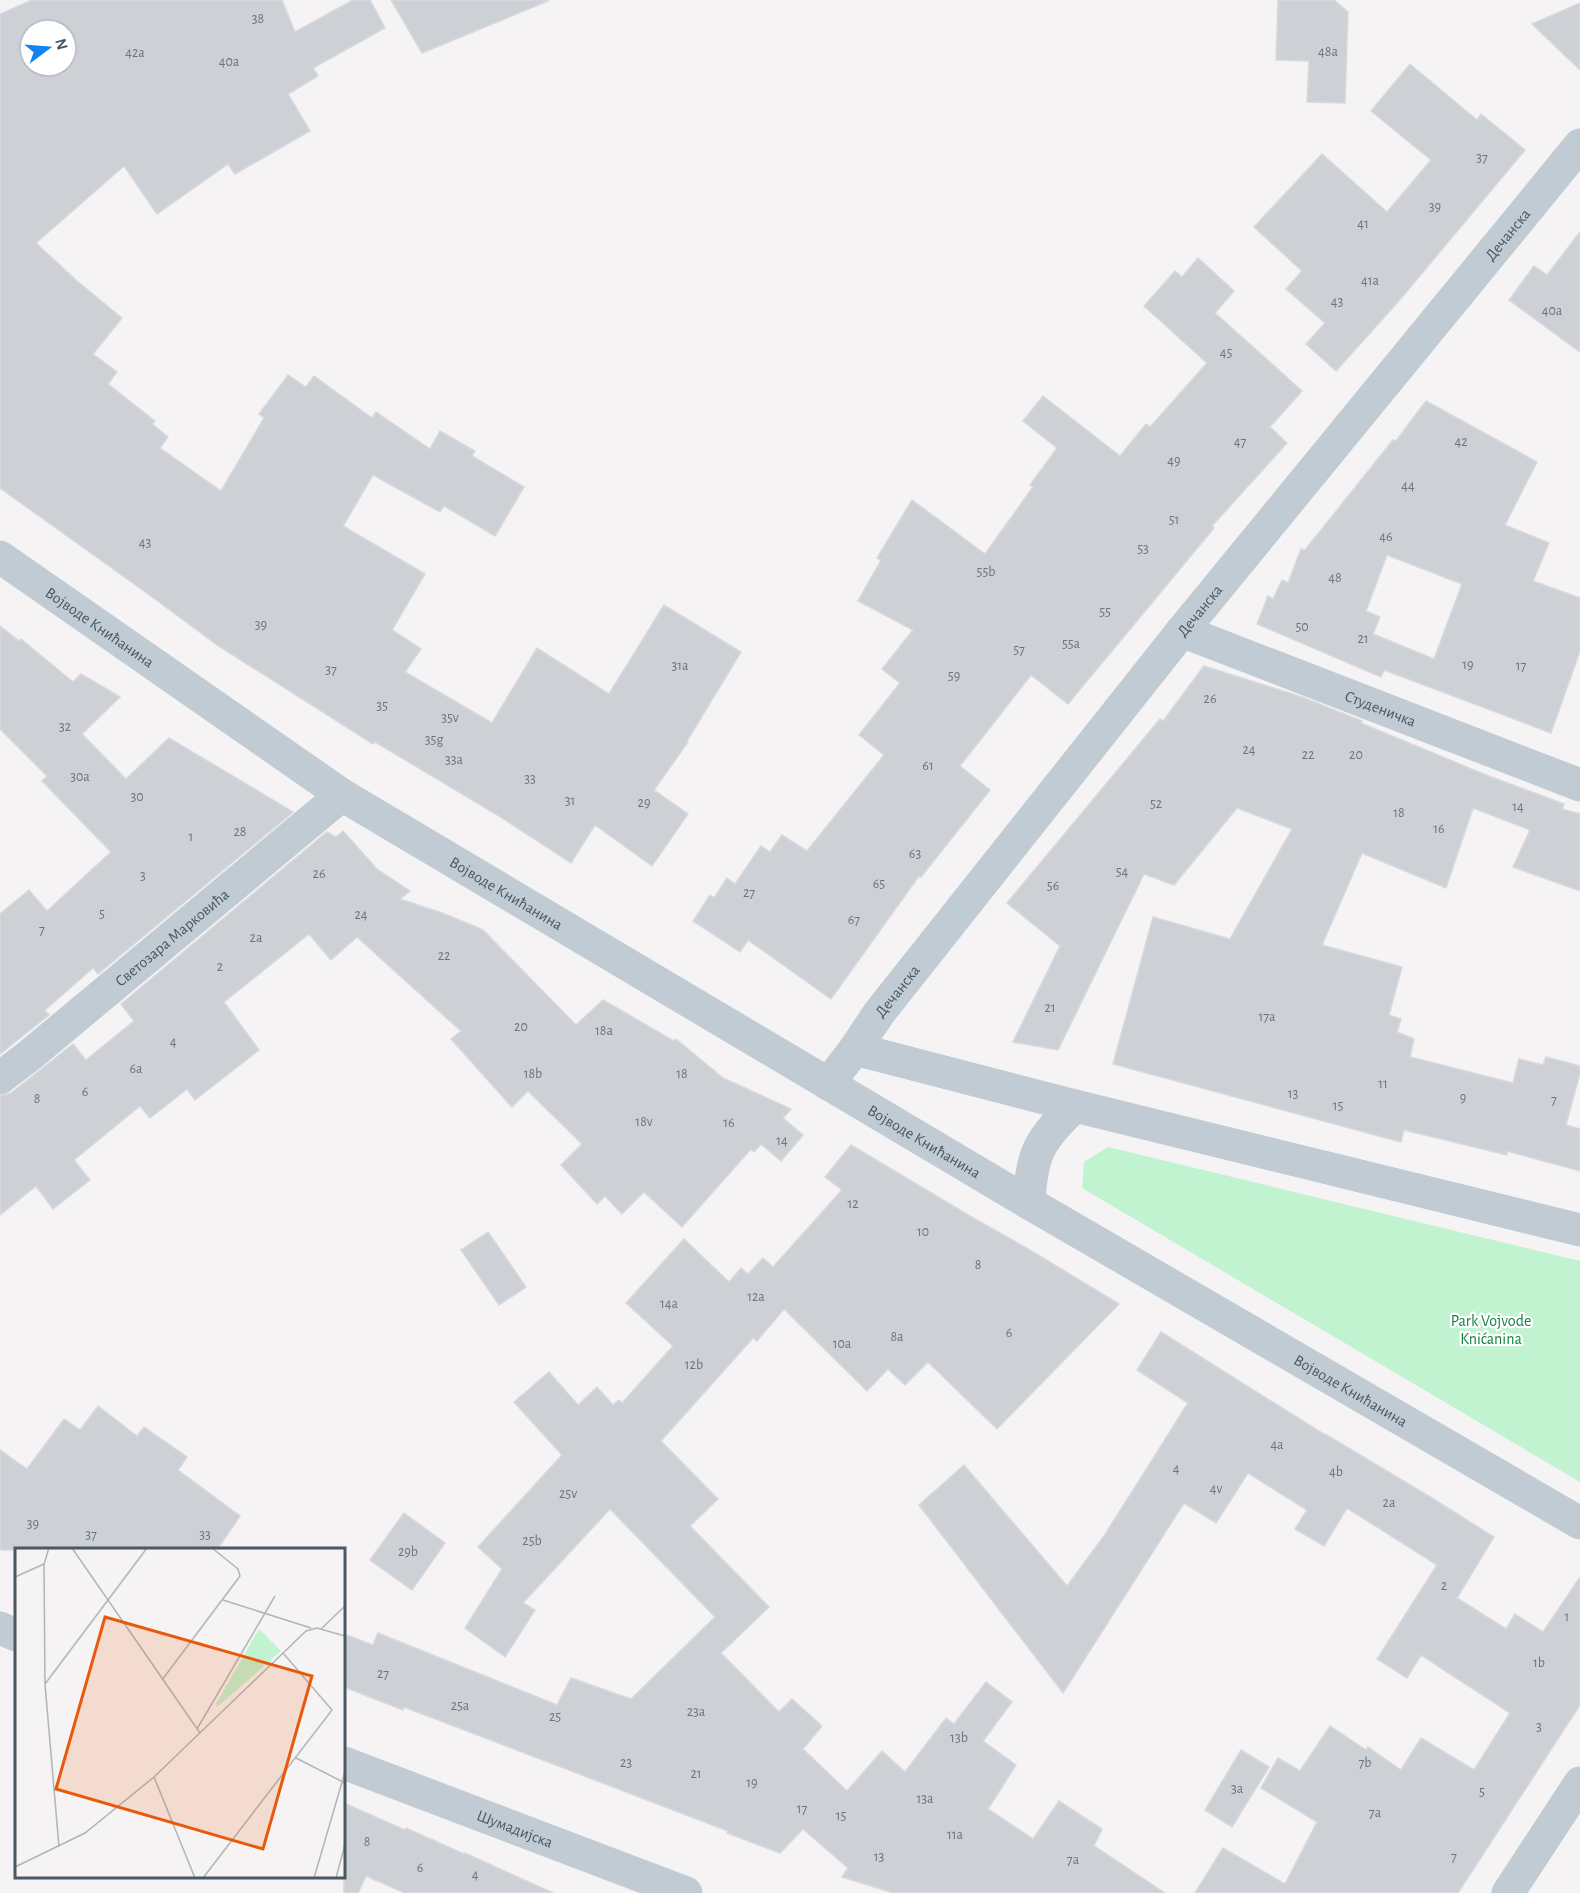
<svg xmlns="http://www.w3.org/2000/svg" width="1580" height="1893" font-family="'Alegreya Sans',sans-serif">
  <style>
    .green { fill: #c1f3d1 }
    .building { fill: #cdd0d5; stroke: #d7d9de; stroke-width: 1.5; fill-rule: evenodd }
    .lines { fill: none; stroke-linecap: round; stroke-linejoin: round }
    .minor { stroke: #c0cbd3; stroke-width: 33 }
    .tertiary { stroke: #c0cbd3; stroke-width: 33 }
    .labels { text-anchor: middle; stroke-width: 4.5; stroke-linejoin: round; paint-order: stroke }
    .number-label { font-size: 14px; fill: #6a767f }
    .street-label { font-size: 16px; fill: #495862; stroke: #fff }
    .park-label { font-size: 16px; fill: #138442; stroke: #fff }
    .inset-road { fill: none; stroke: #b0b5b9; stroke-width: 1.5 }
    .view { fill: #e8590c; fill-opacity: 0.15; stroke: #e8590c; stroke-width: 3 }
    .inset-edge { fill: none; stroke: #495862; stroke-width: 3 }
  </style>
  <rect width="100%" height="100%" fill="#f5f3f3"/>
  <!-- green -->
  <path class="green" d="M1108 1147 1580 1261V1482L1082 1188 1084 1162Z"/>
  <!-- building -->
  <g class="building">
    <path d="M32 0H282L295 32 353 0H370L385 28 313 68 318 76 288 94 310 131 235 174 228 164 157 214 124 166 36 243 77 281 122 318 93 354 117 372 108 384 155 421 152 424 168 437 160 448 221 491 264 418 259 414 288 375 306 387 314 376 372 418 376 412 430 449 440 431 475 451 472 456 524 487 495 536 444 506 440 512 373 475 343 526 425 574 392 630 421 649 405 672 492 723 537 648 609 694 664 605 741 652 687 741 688 742 654 790 688 814 652 866 595 825 571 863 499 816 375 742 373 744 217 645 148 594 0 488V14ZM30 30H66V66H30Z"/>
    <path d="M391 0H547L548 1 422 53Z"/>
    <path d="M1278 0H1334L1348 12 1345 103 1307 102 1309 61 1276 60Z"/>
    <path d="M1580 3V70L1532 24Z"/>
    <path d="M1410 64 1477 120 1481 114 1525 150 1398 302 1336 371 1306 344 1325 323 1286 289 1302 271 1254 227 1322 154 1387 212 1431 160 1371 111Z"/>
    <path d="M1580 232V352L1509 300 1534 266 1547 275Z"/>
    <path d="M1198 258 1234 291 1215 313 1302 391 1270 427 1287 443 1212 526 1214 528 1068 704 1031 675 960 766 990 790 921 877 919 876 831 999 748 940 740 952 693 921 710 895 714 898 727 878 735 884 761 846 770 852 782 835 807 851 884 755 859 735 900 683 882 669 913 630 858 601 881 560 877 558 912 500 985 554 1033 487 1030 485 1057 448 1023 421 1043 396 1120 456 1146 424 1150 427 1207 363 1144 306 1175 271 1182 277Z"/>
    <path d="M1426 401 1537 462 1505 525 1549 543 1533 581 1580 598V651L1551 733 1384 670 1381 677 1257 624 1268 596 1273 599 1282 580 1288 583 1301 549 1305 550 1393 440 1396 441ZM1387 555 1462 584 1434 659 1373 634 1380 617 1366 611Z"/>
    <path d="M0 626 19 641 21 639 73 682 81 674 120 697 82 734 126 779 169 738 293 812 98 974 93 968 45 1010 49 1015 0 1054V914L29 890 47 911 111 852 42 781 47 776 0 729Z"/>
    <path d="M1204 666 1302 697 1362 721 1361 723 1486 775 1564 804 1562 809 1580 814V891L1513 867 1530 830 1473 808 1446 888 1362 853 1322 945 1402 967 1389 1015 1401 1019 1397 1032 1414 1039 1410 1057 1513 1083 1519 1059 1543 1065 1546 1057 1580 1066V1073L1566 1125 1580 1129V1171L1507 1151V1155L1404 1130 1401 1142 1113 1064 1153 917 1230 939 1292 829 1237 808 1174 885 1144 874 1058 1050 1013 1042 1060 946 1007 903 1160 719 1163 721Z"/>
    <path d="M343 831 377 869 410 891 400 899 445 914 483 930 576 1025 603 1000 674 1041 676 1039 723 1078 791 1109 783 1118 803 1135 781 1161 761 1144 754 1152 751 1149 682 1227 644 1192 622 1214 605 1196 597 1204 561 1165 582 1144 528 1091 512 1107 451 1039 461 1031 357 937 331 960 309 934 224 1002 259 1050 195 1100 187 1089 150 1118 140 1106 74 1160 90 1180 53 1209 36 1186 0 1215V1096L11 1093 73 1044 86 1060 134 1021 121 1004 327 832 336 837Z"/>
    <path d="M851 1145 970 1216 1030 1250 1119 1304 997 1429 928 1362 905 1385 888 1369 867 1391 784 1309 757 1341 753 1338 661 1441 718 1499 690 1526 769 1607 721 1653 779 1712 792 1699 822 1726 803 1749 847 1791 882 1751 905 1772 946 1718 954 1724 986 1682 1012 1702 983 1741 1016 1765 988 1809 1033 1839 1059 1801 1102 1829 1094 1846 1165 1893H894L842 1877 848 1868 803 1829 780 1853 727 1833 728 1831 404 1707 403 1710 344 1687V1634L373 1645 378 1633 557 1705 571 1678 631 1699 715 1617 610 1509 523 1603 535 1610 505 1657 465 1628 502 1569 478 1547 562 1455 514 1402 549 1372 578 1405 597 1387 613 1405 619 1400 622 1403 673 1346 626 1303 684 1239 729 1282 741 1268 748 1274 763 1258 773 1267 842 1190 825 1177Z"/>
    <path d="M488 1232 526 1287 499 1305 461 1250Z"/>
    <path d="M1161 1332 1327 1436V1435L1432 1498 1494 1537 1457 1598 1506 1629 1515 1614 1543 1632 1580 1577V1705L1458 1893H1195L1223 1848 1285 1884 1317 1822 1261 1788 1278 1758 1300 1771 1330 1726 1366 1750 1368 1747 1401 1770 1421 1738 1474 1770 1510 1713 1421 1655 1407 1678 1377 1659 1437 1565 1347 1508 1324 1546 1295 1529 1307 1510 1248 1473 1216 1523 1184 1503 1063 1693 919 1505 964 1465 1067 1586 1104 1536 1188 1403 1137 1370Z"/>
    <path d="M98 1406 137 1436 144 1427 187 1457 178 1470 240 1516 217 1550H0V1450L27 1469 64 1419 80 1430Z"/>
    <path d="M404 1513 445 1543 412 1590 370 1560Z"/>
    <path d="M1241 1750 1269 1767 1232 1827 1205 1810Z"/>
    <path d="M344 1803 405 1830 406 1828 464 1854 465 1853 553 1893H405L366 1876 358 1893H344Z"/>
  </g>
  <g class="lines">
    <!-- minor -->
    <g class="minor">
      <path id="s1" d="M1182 631 1580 785"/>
      <path d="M855 1049 1075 1106 1580 1230"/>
      <path id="s2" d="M0 1078 30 1055 342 795"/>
      <path id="s3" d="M828 1084 855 1049 879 1013 1182 631 1580 145"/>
      <path d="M1029 1203C1031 1155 1039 1139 1075 1106"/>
      <path d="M0 1628 16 1635"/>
      <path id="s4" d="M344 1763 686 1893"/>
      <path d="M1508 1893 1580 1783"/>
    </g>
    <!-- tertiary -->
    <path class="tertiary" id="s5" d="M0 557 342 795 1029 1203 1580 1523"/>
  </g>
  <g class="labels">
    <!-- number labels -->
    <g class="number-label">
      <text x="258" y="23">38</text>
      <text x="1328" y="56">48a</text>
      <text x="135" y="57">42a</text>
      <text x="229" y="66">40a</text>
      <text x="1482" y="162">37</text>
      <text x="1435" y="211">39</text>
      <text x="1363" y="228">41</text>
      <text x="1370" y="285">41a</text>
      <text x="1337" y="306">43</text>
      <text x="1552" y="315">40a</text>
      <text x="1226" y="357">45</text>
      <text x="1240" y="446">47</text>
      <text x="1461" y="446">42</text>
      <text x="1174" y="465">49</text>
      <text x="1408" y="490">44</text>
      <text x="1174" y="524">51</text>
      <text x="1386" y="541">46</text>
      <text x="145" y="547">43</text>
      <text x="1143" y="553">53</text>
      <text x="986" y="576">55b</text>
      <text x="1335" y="582">48</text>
      <text x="1105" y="616">55</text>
      <text x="261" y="629">39</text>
      <text x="1302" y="631">50</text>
      <text x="1363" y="643">21</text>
      <text x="1071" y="648">55a</text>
      <text x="1019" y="654">57</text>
      <text x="1468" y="669">19</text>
      <text x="680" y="670">31a</text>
      <text x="1521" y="670">17</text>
      <text x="331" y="674">37</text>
      <text x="954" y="680">59</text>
      <text x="1210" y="703">26</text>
      <text x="382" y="710">35</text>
      <text x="450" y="722">35v</text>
      <text x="65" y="731">32</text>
      <text x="434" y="744">35g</text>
      <text x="1249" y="754">24</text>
      <text x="1308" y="759">22</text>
      <text x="1356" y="759">20</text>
      <text x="454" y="764">33a</text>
      <text x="928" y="770">61</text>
      <text x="80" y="781">30a</text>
      <text x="530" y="783">33</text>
      <text x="137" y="801">30</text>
      <text x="570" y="805">31</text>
      <text x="644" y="807">29</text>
      <text x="1156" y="808">52</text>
      <text x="1518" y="811">14</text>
      <text x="1399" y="817">18</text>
      <text x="1439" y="833">16</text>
      <text x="240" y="836">28</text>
      <text x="191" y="841">1</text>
      <text x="915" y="858">63</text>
      <text x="1122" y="876">54</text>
      <text x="319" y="878">26</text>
      <text x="143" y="880">3</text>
      <text x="879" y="888">65</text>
      <text x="1053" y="890">56</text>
      <text x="749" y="897">27</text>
      <text x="102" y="918">5</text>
      <text x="361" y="919">24</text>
      <text x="854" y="924">67</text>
      <text x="42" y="934">7</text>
      <text x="256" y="942">2a</text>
      <text x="444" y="960">22</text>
      <text x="220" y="971">2</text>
      <text x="1050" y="1012">21</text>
      <text x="1267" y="1021">17a</text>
      <text x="521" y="1031">20</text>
      <text x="604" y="1035">18a</text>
      <text x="173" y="1046">4</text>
      <text x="136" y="1073">6a</text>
      <text x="533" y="1078">18b</text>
      <text x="682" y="1078">18</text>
      <text x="1383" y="1088">11</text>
      <text x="85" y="1096">6</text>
      <text x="1293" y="1098">13</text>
      <text x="1463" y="1102">9</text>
      <text x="37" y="1103">8</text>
      <text x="1554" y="1104">7</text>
      <text x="1338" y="1110">15</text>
      <text x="644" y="1126">18v</text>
      <text x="729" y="1127">16</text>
      <text x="782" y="1145">14</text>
      <text x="853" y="1208">12</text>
      <text x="923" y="1236">10</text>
      <text x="978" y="1269">8</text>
      <text x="756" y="1301">12a</text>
      <text x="669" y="1308">14a</text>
      <text x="1009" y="1337">6</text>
      <text x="897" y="1341">8a</text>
      <text x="842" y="1348">10a</text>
      <text x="694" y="1369">12b</text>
      <text x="1277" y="1449">4a</text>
      <text x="1176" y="1473">4</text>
      <text x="1336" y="1476">4b</text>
      <text x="1216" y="1493">4v</text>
      <text x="568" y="1498">25v</text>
      <text x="1389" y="1507">2a</text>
      <text x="33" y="1528">39</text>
      <text x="91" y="1539">37</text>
      <text x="205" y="1539">33</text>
      <text x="532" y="1545">25b</text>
      <text x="408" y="1556">29b</text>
      <text x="1444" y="1590">2</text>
      <text x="1567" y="1621">1</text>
      <text x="1539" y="1667">1b</text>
      <text x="383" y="1678">27</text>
      <text x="460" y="1710">25a</text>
      <text x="696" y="1716">23a</text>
      <text x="555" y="1721">25</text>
      <text x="1539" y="1731">3</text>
      <text x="959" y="1742">13b</text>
      <text x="626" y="1767">23</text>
      <text x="1365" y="1767">7b</text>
      <text x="696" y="1778">21</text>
      <text x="752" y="1787">19</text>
      <text x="1237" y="1793">3a</text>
      <text x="1482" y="1796">5</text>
      <text x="925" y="1803">13a</text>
      <text x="802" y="1813">17</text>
      <text x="1375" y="1817">7a</text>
      <text x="841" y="1820">15</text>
      <text x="955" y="1839">11a</text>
      <text x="367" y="1846">8</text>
      <text x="879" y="1861">13</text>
      <text x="1454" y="1861">7</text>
      <text x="1073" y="1864">7a</text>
      <text x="420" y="1872">6</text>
      <text x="475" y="1879">4</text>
    </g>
    <!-- street labels -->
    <g class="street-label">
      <text dy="6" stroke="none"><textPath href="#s3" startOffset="1088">Дечанска</textPath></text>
      <text dy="6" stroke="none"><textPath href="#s3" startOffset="602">Дечанска</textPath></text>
      <text dy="6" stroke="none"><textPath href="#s5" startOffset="122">Војводе Книћанина</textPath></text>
      <text dy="6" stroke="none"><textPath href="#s1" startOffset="213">Студеничка</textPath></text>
      <text dy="6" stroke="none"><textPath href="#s5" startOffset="608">Војводе Книћанина</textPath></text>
      <text dy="6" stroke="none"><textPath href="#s2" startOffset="222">Светозара Марковића</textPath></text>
      <text dy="6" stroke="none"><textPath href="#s3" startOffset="116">Дечанска</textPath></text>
      <text dy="6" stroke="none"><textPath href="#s5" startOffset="1094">Војводе Книћанина</textPath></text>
      <text dy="6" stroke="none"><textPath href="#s5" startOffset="1588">Војводе Книћанина</textPath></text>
      <text dy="6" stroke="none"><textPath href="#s4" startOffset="183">Шумадијска</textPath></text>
    </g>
    <!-- park labels -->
    <g class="park-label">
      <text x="1491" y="1326">Park Vojvode<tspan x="1491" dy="18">Knićanina</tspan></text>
    </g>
  </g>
  <!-- overview -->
  <g transform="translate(15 1548)">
    <rect width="330" height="330" fill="#f5f3f3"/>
    <path d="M244 81 266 103 202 159 201 156Z" fill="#c1f3d1"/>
    <path class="inset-road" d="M34 0 29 16 30 136 44 299M57 0 185 185M0 29 29 16M208 52 296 80M306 81 330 58M147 132 225 28 223 21 197 0M30 136 132 0M182 181 260 48M281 210 330 235M139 229 180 330M0 319 70 285 139 229 291 83 302 80 330 88M188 330 317 162 268 105M299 330 330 224M321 330 330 296"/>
    <path class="view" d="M90 69 297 128 248 301 41 241Z"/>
    <rect width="330" height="330" class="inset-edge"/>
  </g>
  <!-- north arrow -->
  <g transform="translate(48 48) rotate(74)"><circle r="28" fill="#ffffff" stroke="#b6bcc0" stroke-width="1.5"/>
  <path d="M0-4.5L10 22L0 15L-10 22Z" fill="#1284f0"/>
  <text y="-9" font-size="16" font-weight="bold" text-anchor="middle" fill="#495862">N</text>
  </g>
</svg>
